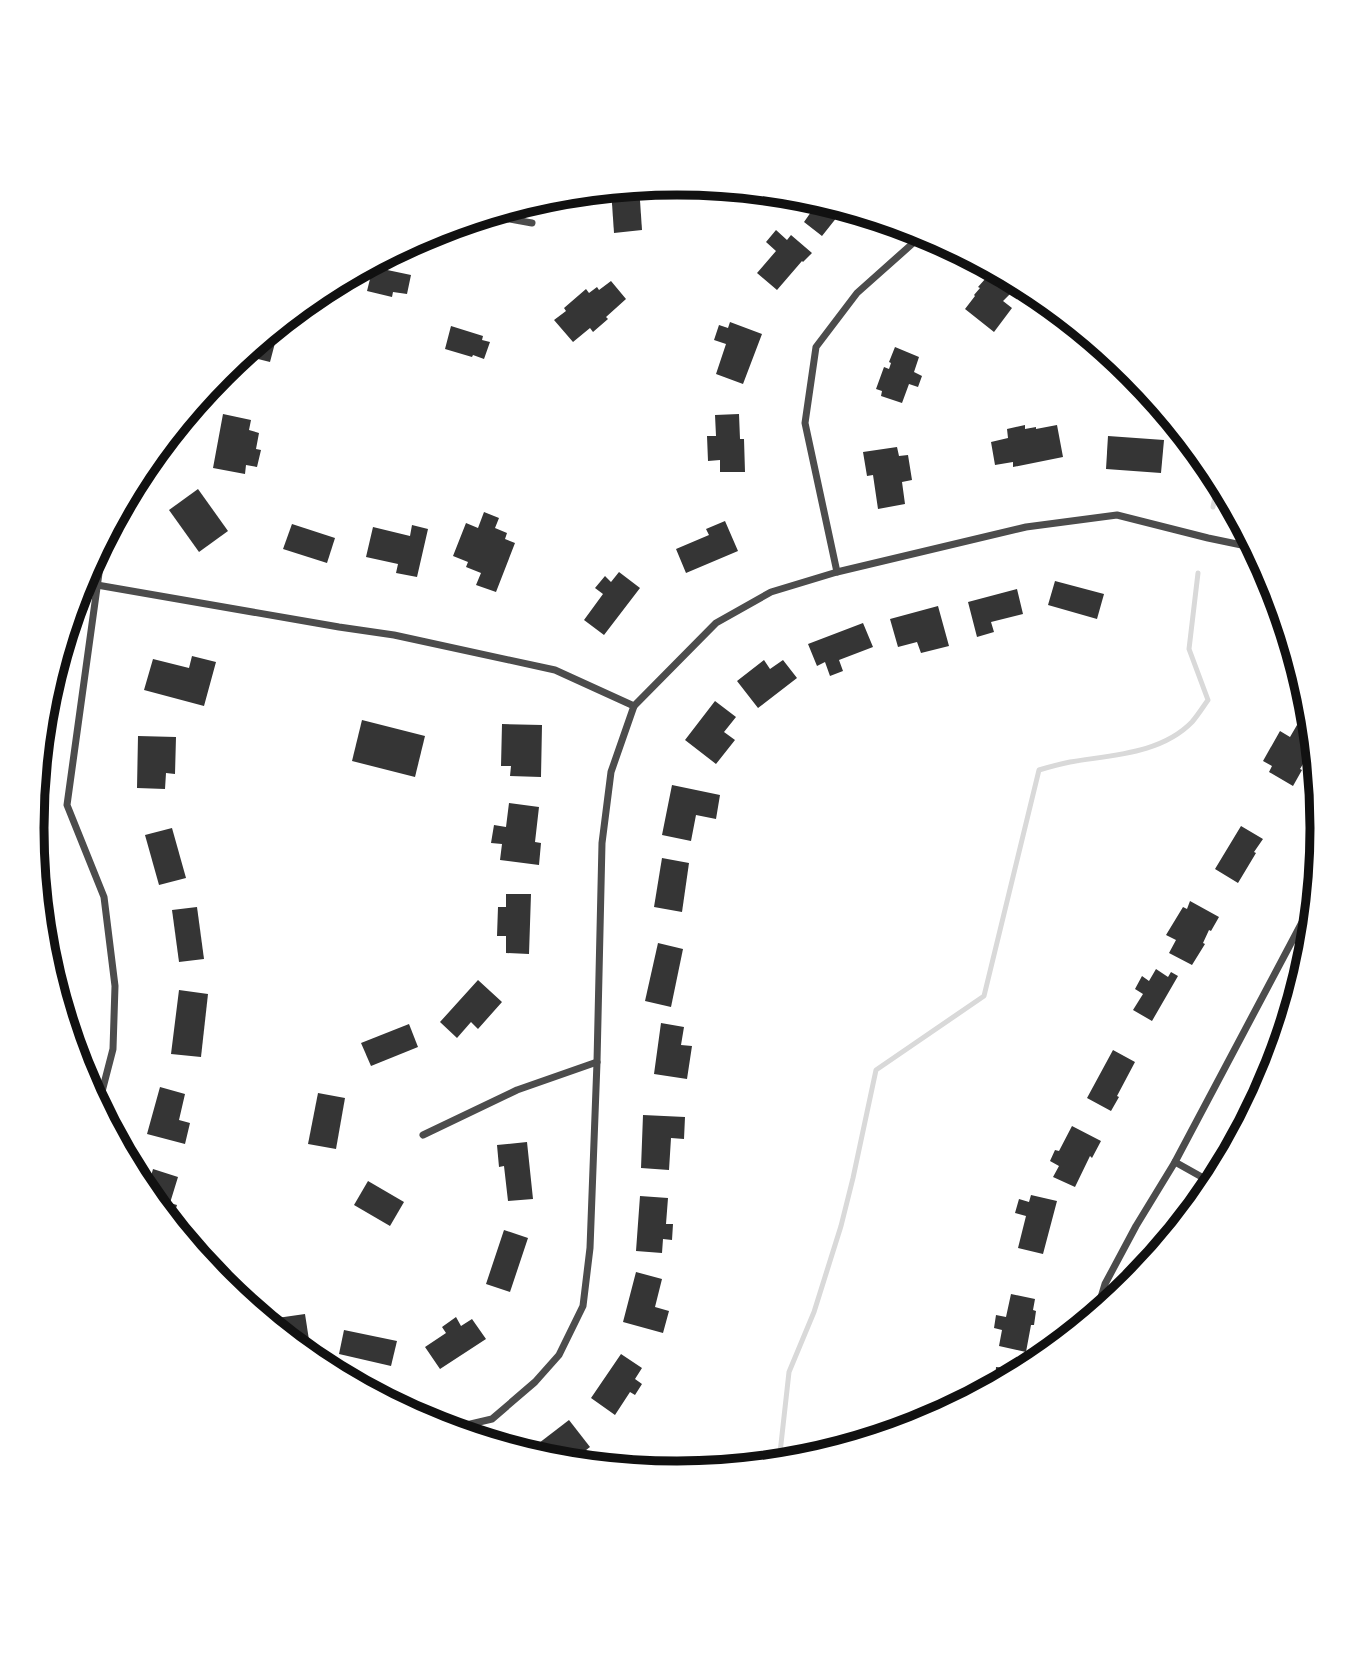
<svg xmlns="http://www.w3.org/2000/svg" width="1355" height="1657" font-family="Signika,sans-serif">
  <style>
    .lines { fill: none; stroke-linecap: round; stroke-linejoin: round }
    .stream { stroke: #d9d9d9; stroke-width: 5 }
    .building { fill: #353535 }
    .minor { stroke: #4c4c4c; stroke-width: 7 }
    .rim { fill: none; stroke: #111; stroke-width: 9 }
  </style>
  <rect width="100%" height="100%" fill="#fff"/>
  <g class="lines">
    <!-- stream -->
    <g class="stream">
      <path d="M1213 507 1219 477"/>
      <path d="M772 1465 780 1453 789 1372 814 1312 841 1226 853 1178 876 1070 984 996 1039 770C1049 767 1060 764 1070 762 1111 755 1161 754 1192 722 1198 715 1203 707 1208 700L1189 649 1198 573"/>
    </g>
  </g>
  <!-- building -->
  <g class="building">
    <path d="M639 186 642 230 614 233 611 189Z"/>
    <path d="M812 198 845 207 822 236 804 222 811 212 805 207Z"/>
    <path d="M776 230 787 240 791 235 812 253 803 262 802 261 777 290 757 273 776 251 766 242Z"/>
    <path d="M373 267 411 275 407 294 393 292 392 297 367 291Z"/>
    <path d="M994 269 1016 286 1014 288 1015 289 1003 301 1012 308 994 332 965 309 975 296 974 295 980 288 978 287Z"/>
    <path d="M611 281 626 299 606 317 608 319 593 332 590 328 573 342 554 320 566 311 564 308 586 289 589 293 597 287 599 290Z"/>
    <path d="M730 322 762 334 743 384 716 374 726 344 714 340 719 325 728 328Z"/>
    <path d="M451 326 483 336 482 340 490 342 484 359 473 355 472 357 445 349Z"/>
    <path d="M261 339 275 343 270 362 250 357V354L245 352Z"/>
    <path d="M895 347 919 357 914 372 922 376 918 387 909 384 902 403 881 396 882 391 876 389 884 367 889 369 891 363 889 362Z"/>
    <path d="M223 414 251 420 249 430 259 433 256 449 261 450 257 467 246 465 245 474 213 468Z"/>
    <path d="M739 414 740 439H744L745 472H720V460L708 461 707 436H716L715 415Z"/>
    <path d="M1025 425V429L1036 427V429L1057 425 1063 457 1013 467V462L995 465 991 442 1008 438 1007 429Z"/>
    <path d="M1108 436 1164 440 1161 473 1106 469Z"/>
    <path d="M897 447 899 456 908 455 912 480 902 482 905 504 878 509 873 475 867 476 863 452Z"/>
    <path d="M198 489 228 531 199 552 169 510Z"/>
    <path d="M484 512 499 518 495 528 507 533 505 539 515 543 496 592 476 585 481 573 466 567 468 562 453 556 466 523 478 528Z"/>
    <path d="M725 521 738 551 686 573 676 549 709 535 706 529Z"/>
    <path d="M292 524 335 538 327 563 283 549Z"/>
    <path d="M412 525 428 529 417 577 396 573 398 564 366 557 373 527 410 536Z"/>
    <path d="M619 572 640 588 604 635 584 620 603 594 595 588 605 576 611 582Z"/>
    <path d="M1055 581 1104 594 1097 619 1048 605Z"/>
    <path d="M1017 589 1023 614 991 622 994 632 977 637 968 602Z"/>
    <path d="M938 606 949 646 921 653 917 642 898 647 890 619Z"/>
    <path d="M863 623 873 647 839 660 843 671 830 676 825 662 817 666 808 644Z"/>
    <path d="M192 656 216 662 204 706 144 690 153 659 189 668Z"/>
    <path d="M764 660 770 669 783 660 797 678 758 708 737 681Z"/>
    <path d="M715 701 736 717 724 732 735 740 716 764 685 740Z"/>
    <path d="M362 720 425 736 415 777 352 761Z"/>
    <path d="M502 724 542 725 541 777 510 776 511 766H501Z"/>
    <path d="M1297 725 1314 735 1315 744 1300 769 1302 770 1293 786 1269 772 1272 766 1263 761 1280 731 1290 737Z"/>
    <path d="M138 736 176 737 175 774 166 773 165 789 137 788Z"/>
    <path d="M672 785 720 795 716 819 696 815 691 841 662 835Z"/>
    <path d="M509 803 539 807 535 842 541 843 539 865 500 860 502 844 491 843 494 825 506 827Z"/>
    <path d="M1241 826 1263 839 1254 852 1256 853 1238 883 1215 869Z"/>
    <path d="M172 828 186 878 159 885 145 835Z"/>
    <path d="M662 858 689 863 682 912 654 907Z"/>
    <path d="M506 894H531L529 954 506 953V936H497L498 907H506Z"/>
    <path d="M1190 901 1219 917 1211 931 1209 930 1203 943 1205 944 1192 965 1169 953 1176 940 1166 935 1183 907 1187 909Z"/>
    <path d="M197 907 204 959 179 962 172 910Z"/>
    <path d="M658 943 683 949 671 1007 645 1001Z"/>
    <path d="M1156 969 1168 977 1171 972 1178 976 1152 1021 1133 1010 1143 994 1135 989 1142 976 1149 981Z"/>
    <path d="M478 980 502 1002 478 1029 471 1022 457 1038 440 1022Z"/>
    <path d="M179 990 208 994 201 1057 171 1054Z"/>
    <path d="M661 1023 684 1027 681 1045 692 1046 687 1079 654 1074Z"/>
    <path d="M409 1024 418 1047 371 1066 361 1043Z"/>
    <path d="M1113 1050 1135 1062 1117 1096 1119 1097 1111 1111 1087 1098Z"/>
    <path d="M160 1087 185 1094 179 1120 190 1123 185 1144 147 1134Z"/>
    <path d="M318 1093 345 1098 336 1149 308 1144Z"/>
    <path d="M643 1115 685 1117 684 1139 671 1138 669 1170 641 1168Z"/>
    <path d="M1072 1126 1101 1141 1092 1158 1090 1156 1075 1187 1053 1177 1059 1166 1050 1161 1055 1150 1059 1151Z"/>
    <path d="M527 1142 533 1199 508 1201 504 1166 499 1167 497 1145Z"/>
    <path d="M153 1169 178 1177 170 1203 177 1205 171 1225 146 1194Z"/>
    <path d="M368 1181 404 1202 390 1226 354 1205Z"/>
    <path d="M1031 1195 1057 1201 1043 1254 1018 1248 1026 1216 1015 1213 1019 1199 1029 1202Z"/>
    <path d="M640 1196 668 1198 666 1224H673L672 1240 663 1239 662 1253 636 1251Z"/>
    <path d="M504 1230 528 1238 510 1292 486 1284Z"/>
    <path d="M636 1272 662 1279 655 1307 669 1311 663 1333 623 1322Z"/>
    <path d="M1011 1294 1035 1299 1033 1310 1036 1311 1034 1325H1031L1026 1352 999 1346 1002 1330 994 1328 996 1315 1006 1317Z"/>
    <path d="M305 1314 309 1340 290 1342 263 1320Z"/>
    <path d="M456 1317 461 1326 472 1319 486 1339 440 1369 425 1347 446 1333 442 1327Z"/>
    <path d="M344 1330 397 1341 391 1366 339 1354Z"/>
    <path d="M621 1354 642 1368 635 1379 642 1384 635 1395 630 1392 615 1415 591 1398Z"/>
    <path d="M996 1367 1023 1369V1373L995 1388Z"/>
    <path d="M569 1420 590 1447 568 1464 551 1462 528 1455 526 1453Z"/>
  </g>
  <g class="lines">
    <!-- minor -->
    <g class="minor">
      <path d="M487 215 532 223"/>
      <path d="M837 572 805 423 816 347 857 293 921 236"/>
      <path d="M97 585 339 627 394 635 555 670 634 706"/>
      <path d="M98 1107 113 1049 115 986 104 897 67 805 104 537"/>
      <path d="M423 1135 517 1090 597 1062"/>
      <path d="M1175 1162 1216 1185"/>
      <path d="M1095 1317 1105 1284 1136 1226 1175 1162 1317 894"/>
      <path d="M445 1430 492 1419 535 1382 559 1355 583 1306 590 1248 597 1062 602 843 611 772 634 706 716 623 771 592 837 572 1026 527 1117 515 1208 538 1256 548"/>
    </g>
  </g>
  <!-- crop -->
  <path d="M0 0H1355V1657H0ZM44 828a633 633 0 1 1 1266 0a633 633 0 1 1-1266 0Z" fill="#fff" fill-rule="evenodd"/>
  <path class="rim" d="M44 828a633 633 0 1 1 1266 0a633 633 0 1 1-1266 0Z"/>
</svg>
